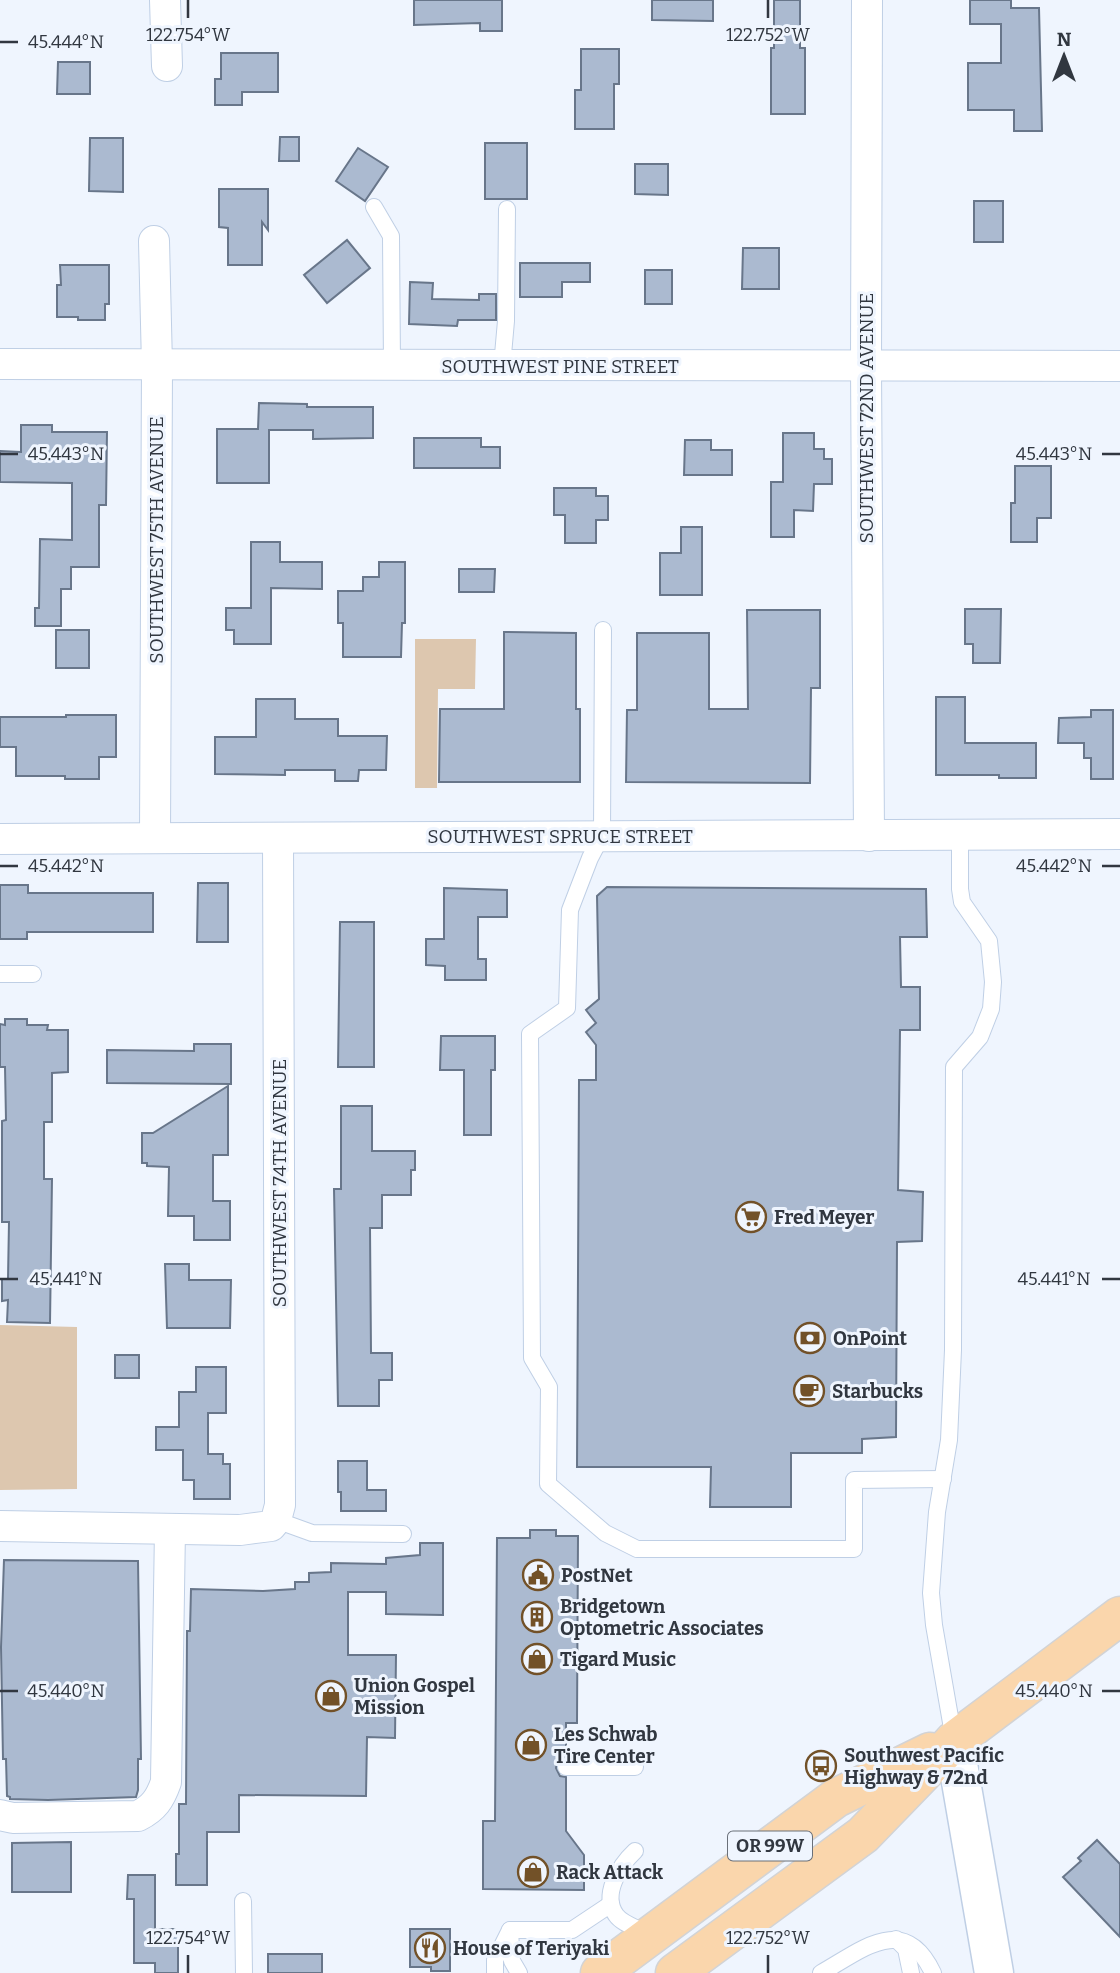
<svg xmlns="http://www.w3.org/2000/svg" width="1120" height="1973" font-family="Bitter,serif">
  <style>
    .green { fill: #ddc7af }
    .building { fill: #abbad0; stroke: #68768a; stroke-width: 2 }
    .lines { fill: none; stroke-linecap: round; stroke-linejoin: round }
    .service-casing { stroke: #bfcfe5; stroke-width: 18 }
    .minor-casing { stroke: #bfcfe5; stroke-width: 32 }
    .secondary-casing { stroke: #bfcfe5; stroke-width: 41 }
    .trunk-casing { stroke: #d2d3d5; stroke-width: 41 }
    .service { stroke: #fff; stroke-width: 16 }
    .minor { stroke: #fff; stroke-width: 30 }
    .secondary { stroke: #fff; stroke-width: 38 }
    .trunk { stroke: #fad6ac; stroke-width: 38 }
    .ticks { fill: none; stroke: #313740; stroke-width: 2.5 }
    .labels { text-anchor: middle; stroke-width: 6; stroke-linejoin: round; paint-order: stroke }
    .shield { fill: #eff5fe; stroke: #6a7079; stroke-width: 2 }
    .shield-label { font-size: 18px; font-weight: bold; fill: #313740 }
    .street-label { font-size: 19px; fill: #313740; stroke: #eff5fe }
    .poi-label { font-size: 19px; font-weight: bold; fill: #313740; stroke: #eff5fe; text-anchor: start }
    .ticks-label { font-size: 18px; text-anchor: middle; fill: #313740; stroke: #eff5fe; stroke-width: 6; stroke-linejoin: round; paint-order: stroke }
  </style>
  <rect width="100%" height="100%" fill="#eff5fe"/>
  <!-- green -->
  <g class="green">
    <path d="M415 639H476L475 689H438L437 788H415Z"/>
    <path d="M0 1325 77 1327V1489L0 1490Z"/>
  </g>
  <!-- building -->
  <g class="building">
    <path d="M414 0H502V31H480V23L414 25Z"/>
    <path d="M652 0H713V21L652 20Z"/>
    <path d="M774 0H800V48H805V114H771V48H774Z"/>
    <path d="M970 0H1011V8H1039L1042 131H1014V110H968V63H1001V24H970Z"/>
    <path d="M581 49H619V84H614V129H575V90H581Z"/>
    <path d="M221 53H278V92H242V105H215V79H221Z"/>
    <path d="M58 62H90V94H57Z"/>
    <path d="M280 137H299V161H279Z"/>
    <path d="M90 138H123V192L89 191Z"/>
    <rect x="485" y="143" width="42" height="56"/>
    <path d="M358 148 388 167 365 201 336 181Z"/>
    <path d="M635 164H668V195L635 194Z"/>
    <path d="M219 189H268V230L262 222V265H228V228L219 227Z"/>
    <rect x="974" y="201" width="29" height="41"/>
    <path d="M347 240 370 268 327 303 304 275Z"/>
    <path d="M743 248H779V289H742Z"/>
    <path d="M520 263H590V282H562V297H520Z"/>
    <path d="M60 265H109V304H105V320H78V317H57V285H61Z"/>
    <rect x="645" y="270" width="27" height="34"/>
    <path d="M410 282 433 283 432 299 479 300V294H496V320H458L457 326 409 324Z"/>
    <path d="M259 403 307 404V407H373V438L313 439V430H269V483H217V429H258Z"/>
    <path d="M21 425H52V432H107L106 505H99V567H71V589H61V626H35V608H39L40 539 72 540V483L0 482V451L21 452Z"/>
    <path d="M783 433H814V449H824V459H832V484H814L813 511 794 510V537H771V482H783Z"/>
    <path d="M414 438H481V447H500V468H414Z"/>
    <path d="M685 440H711V450H732V475H684Z"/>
    <path d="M1015 466H1051V518H1037V542H1011V503H1015Z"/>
    <path d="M554 488H596V496H608V520H596V543H565V515H554Z"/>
    <path d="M681 527H702V595H660V553H681Z"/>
    <path d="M251 542H280V562H322V589L271 588V644H234V630H226V608H251Z"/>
    <path d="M379 562H405V623H402L401 657H343V623H338V591H363V577H379Z"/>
    <path d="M459 569H495L494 592H459Z"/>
    <path d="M965 609H1001L1000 663H973V644H965Z"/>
    <path d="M747 610H820V688H811L810 783 626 782 627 710H637V633H709V709H748Z"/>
    <rect x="56" y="630" width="33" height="38"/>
    <path d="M504 632 576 633V709H580V782H439L440 709H504Z"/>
    <path d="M936 697H965V743H1036V778H999V775H936Z"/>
    <path d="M256 699H295V719H338V736H387L386 770H359L358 781H335V770H285V775L215 774V737H256Z"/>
    <path d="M1091 710H1113V779H1091V758H1084V743H1058L1059 718 1091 717Z"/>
    <path d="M66 715H116V757H99V779H65V776H16V747H0V717H66Z"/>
    <path d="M198 883H228V942H197Z"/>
    <path d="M0 885H28V893H153V932H27V939H0Z"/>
    <path d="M607 887 926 889 927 937H900L901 987H920V1030H900L898 1190 923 1192 922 1241 897 1242 896 1437 862 1439V1453H791V1507H710L711 1467H577L579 1080H596V1045L586 1032 596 1023 586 1010 599 999 597 896Z"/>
    <path d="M444 888 507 890V917H478V959H486V980H445V966L426 965V939H444Z"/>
    <path d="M340 922H374V1067H338Z"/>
    <path d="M5 1019H27V1025H48L47 1030H68V1072L52 1073V1122H44V1179H52L50 1323 7 1322 8 1300 2 1301V1279H8L9 1222H2V1121L6 1120 5 1067H0V1024L5 1025Z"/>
    <path d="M441 1036H495V1070H491V1135H464V1070H440Z"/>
    <path d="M194 1044H231V1084L107 1083V1050L194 1051Z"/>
    <path d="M228 1086V1155H213V1201H230V1240H194V1216H168L169 1167 147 1166V1163H142V1133H153Z"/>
    <path d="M341 1106H372V1151H415V1170H411V1195H382V1228H370L371 1353H392V1380H379V1406H338L334 1189H341Z"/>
    <path d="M165 1264H189V1280H231L230 1328H167Z"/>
    <rect x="115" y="1355" width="24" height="23"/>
    <path d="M196 1367H226V1413H208V1454H223V1464H230V1499H194V1480H183V1450H156V1427H179V1392H196Z"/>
    <path d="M338 1461H367V1490H386V1511H341V1492H338Z"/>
    <path d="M530 1530H556V1536H578L577 1723H566V1756L557 1761 556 1768 560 1776 566 1777V1831L584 1855V1890L483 1889V1821H495L497 1538H530Z"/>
    <path d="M420 1543H443V1615L386 1614V1592H348V1655H396L395 1738 367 1737 366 1796 239 1795V1832H207V1885H176V1854H179V1804H186L187 1631H190L191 1589 263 1591 295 1589V1582H309V1573L331 1572V1563L386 1564V1558L420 1555Z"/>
    <path d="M4 1560 138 1561 141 1759H138V1790L136 1797 48 1800 10 1799V1797L7 1796 6 1759H3L1 1647Z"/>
    <path d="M1097 1840 1120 1864V1937L1063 1877 1081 1861 1078 1858Z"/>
    <path d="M71 1842V1892H12V1843Z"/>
    <path d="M128 1875H155V1929H178V1973H155V1963H134V1899H127Z"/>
    <path d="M410 1929H450V1971H431V1967H410Z"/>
    <rect x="268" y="1954" width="54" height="19"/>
  </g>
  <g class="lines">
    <!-- service casing -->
    <g class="service-casing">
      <g id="service">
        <path d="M374 207 391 236 392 366"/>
        <path d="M502 366 506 321 507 209"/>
        <path d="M603 630 602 835 590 858 570 910 567 1008 530 1034 532 1358 549 1387 548 1484 605 1533 637 1549H854V1480L943 1479"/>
        <path d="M0 974H33"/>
        <path d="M276 1520 312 1533 403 1534"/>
        <path d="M954 1740 934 1625 931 1593 937 1512 949 1440 953 1350 954 1067 980 1037 991 1009 993 982 989 941 962 902 960 889V835"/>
        <path d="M566 1767H635"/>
        <path d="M635 1851C620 1865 601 1895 616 1915 622 1924 640 1929 649 1935"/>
        <path d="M243 1901 244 1973"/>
        <path d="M510 1930H572L611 1904"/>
        <path d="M510 1932 512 1961 519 1973"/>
        <path d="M896 1939 906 1949 911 1973"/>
        <path d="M495 1973V1960L510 1930"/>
        <path d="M821 1973C862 1950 904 1912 933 1973"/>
      </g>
    </g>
    <!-- minor casing -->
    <g class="minor-casing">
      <g id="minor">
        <path d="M165 0 167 66"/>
        <path d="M867 0 866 367 869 836"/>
        <path d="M154 241 157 365 155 838"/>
        <path d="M0 364 1120 366"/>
        <path d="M0 839 1120 834"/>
        <path d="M0 1526 240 1530 271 1526 276 1520 280 1505 278 838"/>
        <path d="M0 1815 13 1818 138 1816C154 1808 160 1799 166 1782L170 1529"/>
      </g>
    </g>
    <!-- secondary casing -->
    <g class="secondary-casing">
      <path id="secondary" d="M954 1741 994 1973"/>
    </g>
    <!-- trunk casing -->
    <g class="trunk-casing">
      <g id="trunk">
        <path d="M600 1973 836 1798 930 1752"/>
        <path d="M675 1973 863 1835 954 1741 1120 1616"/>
      </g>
    </g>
    <!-- service -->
    <use href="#service" class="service"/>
    <!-- minor -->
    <use href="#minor" class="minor"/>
    <!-- secondary -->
    <use href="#secondary" class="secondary"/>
    <!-- trunk -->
    <use href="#trunk" class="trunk"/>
  </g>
  <!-- ticks -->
  <path class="ticks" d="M188 0V18M768 0V18M0 42H18M0 454H18M1102 454H1120M0 866H18M1102 866H1120M0 1279H18M1102 1279H1120M0 1691H18M1102 1691H1120M188 1955V1973M768 1955V1973"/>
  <!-- icons -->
  <defs>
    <g id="supermarket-ring" transform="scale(1.575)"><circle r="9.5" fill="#eff5fe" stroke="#725128" stroke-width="1.5"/><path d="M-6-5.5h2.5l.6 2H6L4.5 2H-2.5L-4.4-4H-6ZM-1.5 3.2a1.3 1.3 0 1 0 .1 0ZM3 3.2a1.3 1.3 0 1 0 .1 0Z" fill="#725128"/></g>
    <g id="bank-ring" transform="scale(1.575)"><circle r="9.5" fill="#eff5fe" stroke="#725128" stroke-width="1.5"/><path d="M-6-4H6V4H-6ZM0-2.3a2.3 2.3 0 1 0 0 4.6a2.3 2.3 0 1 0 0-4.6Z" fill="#725128"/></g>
    <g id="cafe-ring" transform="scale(1.575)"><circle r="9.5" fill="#eff5fe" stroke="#725128" stroke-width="1.5"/><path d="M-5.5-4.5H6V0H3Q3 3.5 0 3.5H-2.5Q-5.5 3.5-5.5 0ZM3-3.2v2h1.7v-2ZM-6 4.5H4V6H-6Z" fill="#725128"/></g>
    <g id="civic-ring" transform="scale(1.575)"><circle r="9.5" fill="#eff5fe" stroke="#725128" stroke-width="1.5"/><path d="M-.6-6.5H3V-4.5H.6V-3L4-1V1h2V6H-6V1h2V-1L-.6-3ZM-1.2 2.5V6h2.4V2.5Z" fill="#725128"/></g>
    <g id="building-ring" transform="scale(1.575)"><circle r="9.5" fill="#eff5fe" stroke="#725128" stroke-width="1.5"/><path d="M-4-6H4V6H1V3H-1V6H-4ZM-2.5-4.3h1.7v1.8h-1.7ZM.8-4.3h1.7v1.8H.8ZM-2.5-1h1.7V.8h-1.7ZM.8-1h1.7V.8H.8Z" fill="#725128"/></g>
    <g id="shop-ring" transform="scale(1.575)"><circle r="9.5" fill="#eff5fe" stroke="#725128" stroke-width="1.5"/><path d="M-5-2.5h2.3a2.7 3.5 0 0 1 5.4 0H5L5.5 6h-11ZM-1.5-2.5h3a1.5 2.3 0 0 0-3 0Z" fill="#725128"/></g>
    <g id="bus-ring" transform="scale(1.575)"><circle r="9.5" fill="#eff5fe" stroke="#725128" stroke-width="1.5"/><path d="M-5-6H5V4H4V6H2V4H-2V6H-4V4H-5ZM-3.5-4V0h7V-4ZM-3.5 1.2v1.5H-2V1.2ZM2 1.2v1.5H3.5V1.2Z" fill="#725128"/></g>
    <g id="restaurant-ring" transform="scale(1.575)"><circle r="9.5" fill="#eff5fe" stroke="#725128" stroke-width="1.5"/><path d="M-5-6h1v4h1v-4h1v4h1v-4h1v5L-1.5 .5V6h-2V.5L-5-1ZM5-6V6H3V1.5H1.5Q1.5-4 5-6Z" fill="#725128"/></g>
  </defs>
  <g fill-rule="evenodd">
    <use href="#supermarket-ring" x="751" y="1217"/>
    <use href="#bank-ring" x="810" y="1338"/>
    <use href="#cafe-ring" x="809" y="1391"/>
    <use href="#civic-ring" x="538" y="1575"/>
    <use href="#building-ring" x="537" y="1617"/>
    <use href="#shop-ring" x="537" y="1659"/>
    <use href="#shop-ring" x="331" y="1696"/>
    <use href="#shop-ring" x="531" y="1745"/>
    <use href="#bus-ring" x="821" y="1766"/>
    <use href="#shop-ring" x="533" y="1872"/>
    <use href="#restaurant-ring" x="430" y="1948"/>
  </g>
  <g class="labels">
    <!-- shield labels -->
    <rect class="shield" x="728" y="1831.5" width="84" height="29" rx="5"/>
    <g class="shield-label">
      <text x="770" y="1852">OR 99W</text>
    </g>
    <!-- street labels -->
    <g class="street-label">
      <text x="560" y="373">SOUTHWEST PINE STREET</text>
      <text transform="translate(866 418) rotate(-90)" y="7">SOUTHWEST 72ND AVENUE</text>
      <text transform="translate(156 540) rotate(-90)" y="7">SOUTHWEST 75TH AVENUE</text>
      <text x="560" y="843">SOUTHWEST SPRUCE STREET</text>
      <text transform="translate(279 1183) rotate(-90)" y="7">SOUTHWEST 74TH AVENUE</text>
    </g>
    <!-- poi labels -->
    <g class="poi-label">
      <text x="774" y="1224">Fred Meyer</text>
      <text x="833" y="1345">OnPoint</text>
      <text x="832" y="1398">Starbucks</text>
      <text x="561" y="1582">PostNet</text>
      <text x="560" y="1613">Bridgetown<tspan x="560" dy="22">Optometric Associates</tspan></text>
      <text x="560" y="1666">Tigard Music</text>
      <text x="354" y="1692">Union Gospel<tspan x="354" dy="22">Mission</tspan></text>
      <text x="554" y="1741">Les Schwab<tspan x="554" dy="22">Tire Center</tspan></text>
      <text x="844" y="1762">Southwest Pacific<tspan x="844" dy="22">Highway &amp; 72nd</tspan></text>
      <text x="556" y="1879">Rack Attack</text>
      <text x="453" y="1955">House of Teriyaki</text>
    </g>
  </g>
  <g class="ticks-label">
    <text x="188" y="41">122.754°W</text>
    <text x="768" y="41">122.752°W</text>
    <text x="66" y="48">45.444°N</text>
    <text x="66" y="460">45.443°N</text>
    <text x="1054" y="460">45.443°N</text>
    <text x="66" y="872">45.442°N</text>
    <text x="1054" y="872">45.442°N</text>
    <text x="66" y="1285">45.441°N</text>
    <text x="1054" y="1285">45.441°N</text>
    <text x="66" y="1697">45.440°N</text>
    <text x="1054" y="1697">45.440°N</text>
    <text x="188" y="1944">122.754°W</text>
    <text x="768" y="1944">122.752°W</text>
  </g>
  <!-- north arrow -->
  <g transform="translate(1064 56)" stroke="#eff5fe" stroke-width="5" paint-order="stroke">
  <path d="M0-5L12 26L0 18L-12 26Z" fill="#313740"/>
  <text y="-10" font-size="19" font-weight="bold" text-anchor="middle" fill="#313740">N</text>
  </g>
</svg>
